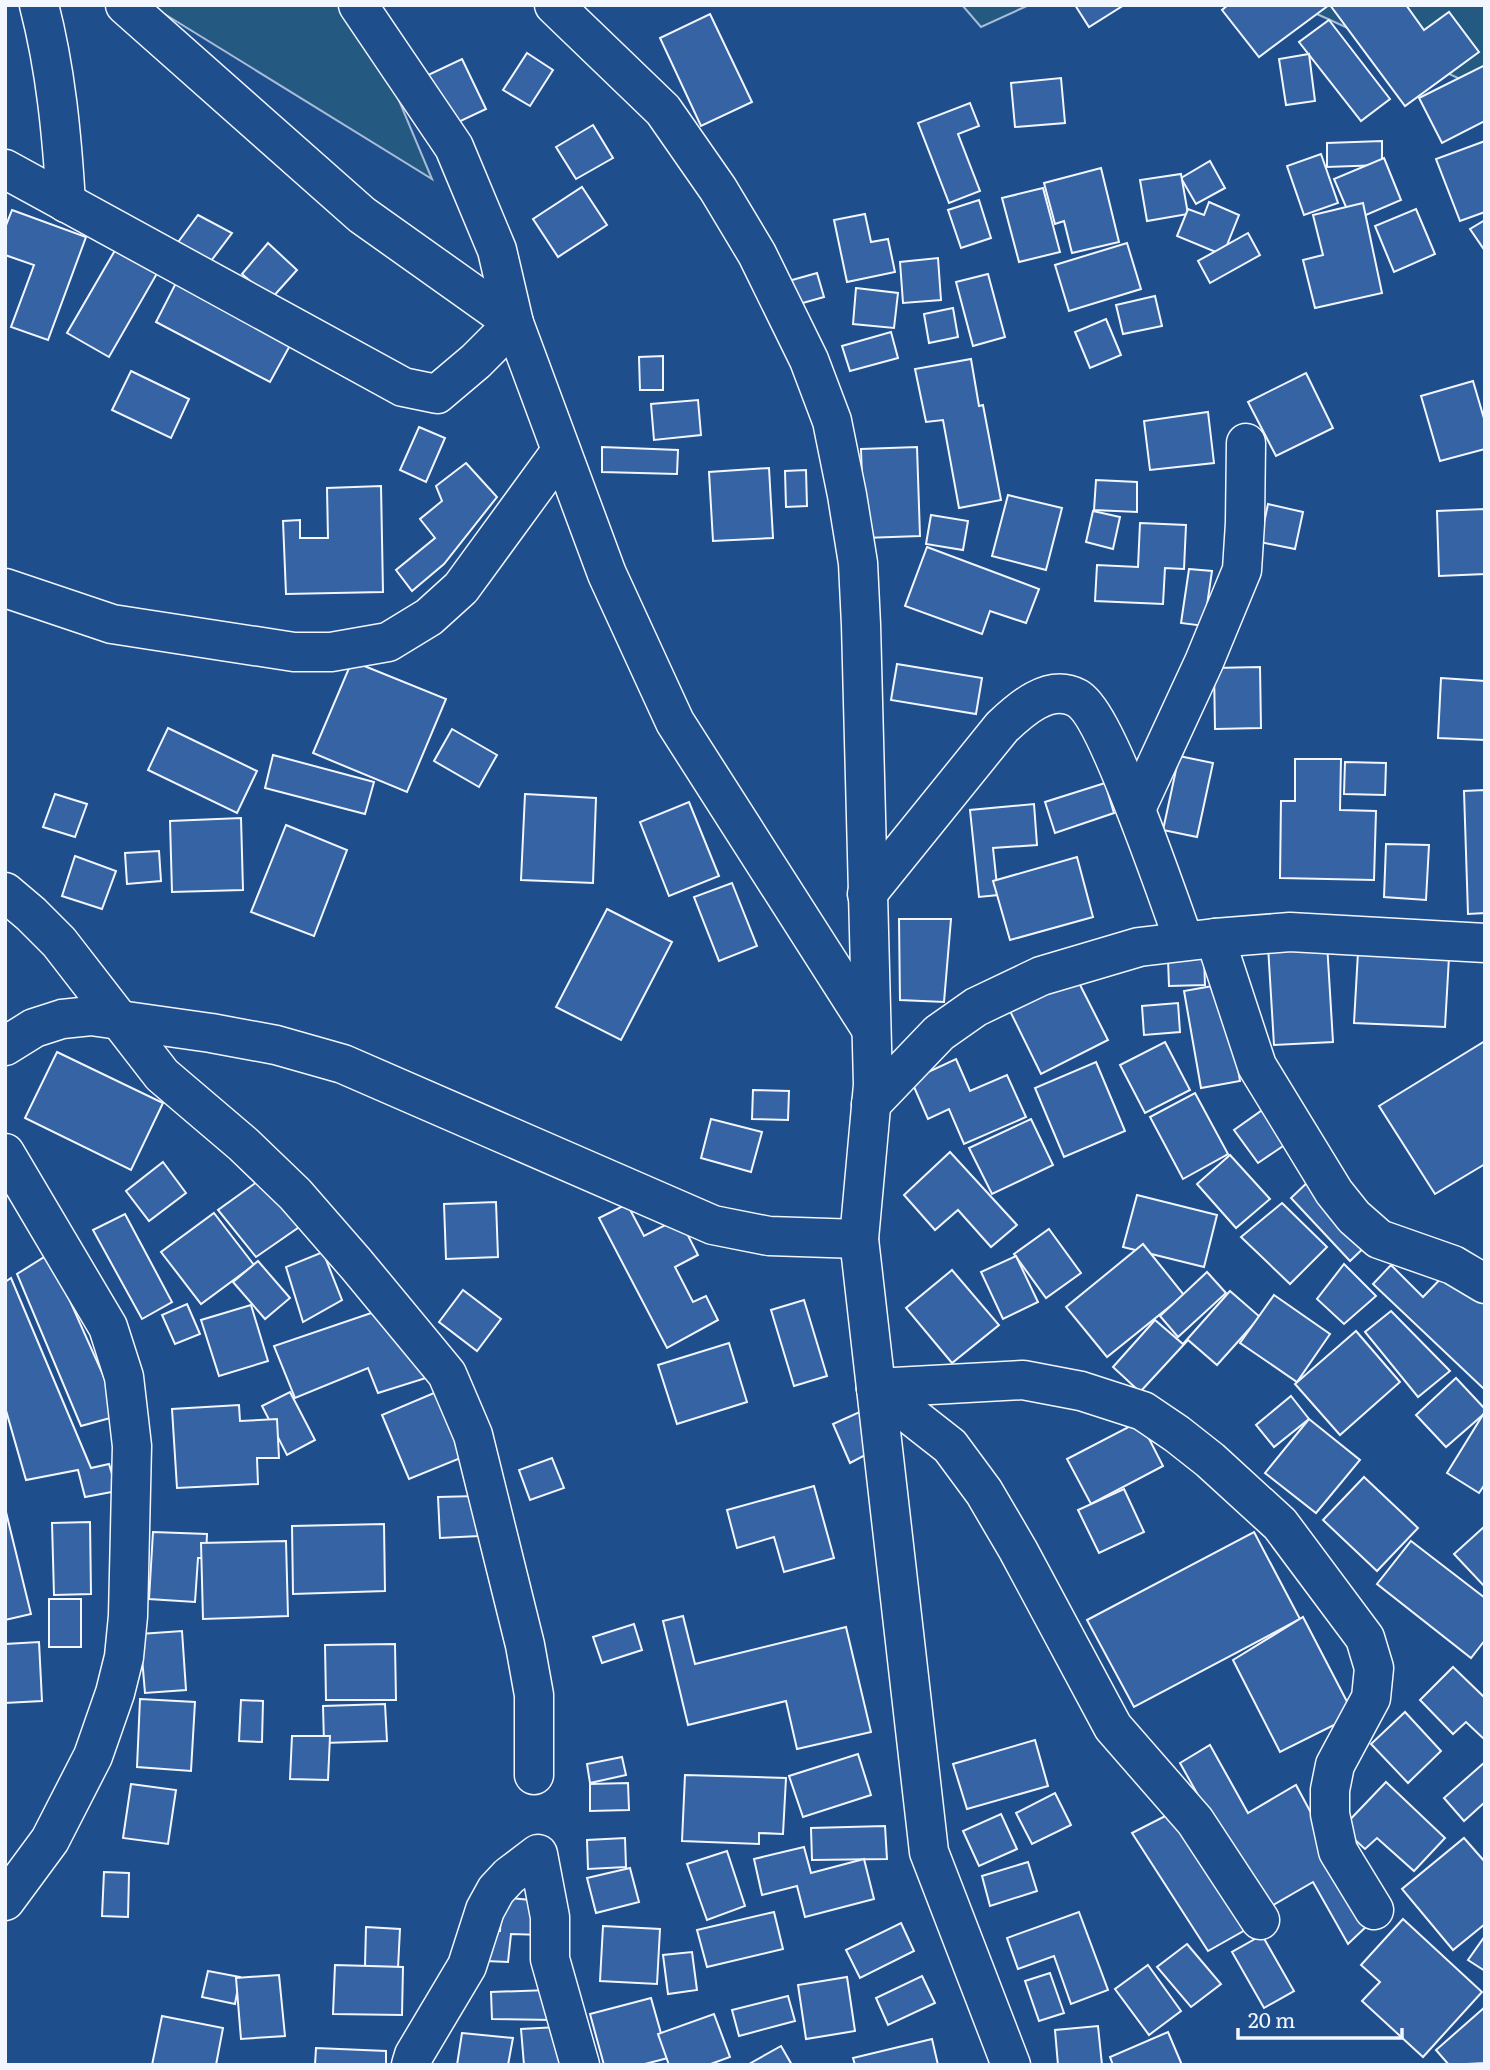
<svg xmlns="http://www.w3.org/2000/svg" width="1490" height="2070" font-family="Literata,serif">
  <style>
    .green { fill: #245a82; stroke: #a8bbd7; stroke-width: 2 }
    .building { fill: #3563a3; stroke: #f2f6ff; stroke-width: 2 }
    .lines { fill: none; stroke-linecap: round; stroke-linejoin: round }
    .minor-casing { stroke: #f2f6ff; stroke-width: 41 }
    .minor { stroke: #1f4e8c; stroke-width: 38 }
  </style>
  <rect width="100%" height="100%" fill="#1f4e8c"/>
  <!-- green -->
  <g class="green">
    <path d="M152 5H359L432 179 158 10Z"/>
    <path d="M962 5H1029L981 27Z"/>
    <path d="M1297 5H1485V97L1478 87Z"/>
  </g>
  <!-- building -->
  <g class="building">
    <path d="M1075 5H1124L1089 27Z"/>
    <path d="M1228 5H1329L1259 57 1222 10Z"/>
    <path d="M1330 5H1406L1424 30 1449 12 1479 52 1405 106Z"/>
    <path d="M710 14 752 102 701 126 660 38Z"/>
    <path d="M1329 20 1390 99 1361 121 1299 42Z"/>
    <path d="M527 53 553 70 530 106 503 90Z"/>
    <path d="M1309 54 1315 101 1286 105 1279 59Z"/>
    <path d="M462 59 486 109 450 126 426 76Z"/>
    <path d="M1485 65V121L1442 143 1419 98Z"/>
    <path d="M1061 78 1065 123 1015 127 1011 83Z"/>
    <path d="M970 103 979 126 958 134 980 191 949 203 918 123Z"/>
    <path d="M593 125 613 158 576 179 556 147Z"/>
    <path d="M1382 141V165L1327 167V143Z"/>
    <path d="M1485 141V212L1460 221 1436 159Z"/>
    <path d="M1321 154 1338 203 1304 215 1287 166Z"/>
    <path d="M1384 158 1401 200 1352 221 1334 179Z"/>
    <path d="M1210 161 1225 188 1196 204 1181 178Z"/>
    <path d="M1101 168 1119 242 1072 253 1064 221 1055 224 1044 183Z"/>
    <path d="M1181 174 1188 214 1147 221 1140 180Z"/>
    <path d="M582 187 607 225 558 257 533 219Z"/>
    <path d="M1043 188 1060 252 1019 262 1002 198Z"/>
    <path d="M979 200 991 238 961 248 948 210Z"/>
    <path d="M1209 202 1239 215 1223 255 1177 236 1188 209 1204 215Z"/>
    <path d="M1363 203 1382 293 1315 308 1303 260 1323 255 1313 215Z"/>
    <path d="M1416 209 1435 254 1394 272 1375 226Z"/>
    <path d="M12 210 86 237 48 340 11 327 34 265 5 255V228Z"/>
    <path d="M865 214 871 242 888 239 895 272 847 282 834 220Z"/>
    <path d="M198 215 232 233 208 265 176 245Z"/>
    <path d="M1485 220V251L1470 229Z"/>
    <path d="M1248 233 1260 255 1210 283 1198 261Z"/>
    <path d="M121 240 163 263 109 357 67 333Z"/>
    <path d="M268 243 297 270 271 299 242 274Z"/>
    <path d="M1127 243 1141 289 1069 311 1055 265Z"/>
    <path d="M938 258 941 300 903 303 900 262Z"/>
    <path d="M817 273 824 297 792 306 785 282Z"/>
    <path d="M988 274 1005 337 973 346 956 282Z"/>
    <path d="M178 279 293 340 270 382 156 322Z"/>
    <path d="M856 288 898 293 894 328 853 324Z"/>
    <path d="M1155 296 1162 326 1123 334 1116 305Z"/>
    <path d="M953 308 958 337 929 343 924 314Z"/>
    <path d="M1106 319 1121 355 1090 368 1075 332Z"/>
    <path d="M891 332 898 358 850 371 842 346Z"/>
    <path d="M663 356V390H640L639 357Z"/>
    <path d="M971 359 979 406 983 405 1001 500 959 508 943 420 926 422 915 369Z"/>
    <path d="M131 371 189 399 171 438 112 410Z"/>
    <path d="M1306 373 1333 428 1276 456 1248 402Z"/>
    <path d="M1473 381 1485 422V449L1440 461 1421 396Z"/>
    <path d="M698 400 701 435 654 440 651 404Z"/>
    <path d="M1208 412 1214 463 1150 470 1144 421Z"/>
    <path d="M419 427 445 438 426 482 400 470Z"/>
    <path d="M602 447 678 450 677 474 602 472Z"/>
    <path d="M917 447 920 536 864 538 861 449Z"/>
    <path d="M466 463 497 497 444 564 412 591 396 570 435 538 420 519 442 501 436 486Z"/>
    <path d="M769 468 773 538 713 541 709 472Z"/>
    <path d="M806 470 807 506 786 507 785 471Z"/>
    <path d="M1096 480 1137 482V512L1094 510Z"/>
    <path d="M381 486 383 592 286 594 283 521 300 520V538H328L327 488Z"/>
    <path d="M1008 495 1062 508 1046 570 992 556Z"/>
    <path d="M1268 504 1303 512 1295 549 1260 542Z"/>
    <path d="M1485 509V574L1439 576 1437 511Z"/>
    <path d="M1093 511 1120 517 1113 549 1086 542Z"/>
    <path d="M931 515 968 521 963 550 926 544Z"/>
    <path d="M1140 523 1186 525 1184 569 1165 568 1163 604 1095 601 1097 565 1138 567Z"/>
    <path d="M927 547 1039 589 1026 623 990 611 982 634 905 606Z"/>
    <path d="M1189 569 1212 571 1204 626 1181 623Z"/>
    <path d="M352 661 446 699 407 792 313 753Z"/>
    <path d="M897 664 982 678 976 714 891 700Z"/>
    <path d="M1260 667 1261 728 1215 729 1214 668Z"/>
    <path d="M1441 678 1485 681V740L1438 738Z"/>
    <path d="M168 728 257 771 237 813 148 770Z"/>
    <path d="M452 729 497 755 479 787 434 761Z"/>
    <path d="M273 755 374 782 365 814 265 788Z"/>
    <path d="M1179 756 1213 763 1197 837 1163 830Z"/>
    <path d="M1295 759H1341L1340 810 1376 811 1374 880 1280 878 1281 801H1295Z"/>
    <path d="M1345 762 1386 763 1385 795 1344 794Z"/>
    <path d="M1105 783 1114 813 1055 833 1045 802Z"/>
    <path d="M1485 790V913L1468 914 1464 791Z"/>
    <path d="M55 794 87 804 75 837 43 827Z"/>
    <path d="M525 794 596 798 593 883 521 880Z"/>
    <path d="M689 802 719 876 669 896 640 822Z"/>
    <path d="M1034 804 1037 845 993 848 998 895 979 897 970 810Z"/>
    <path d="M241 818 243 890 172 892 170 821Z"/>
    <path d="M286 825 347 850 314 936 251 912Z"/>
    <path d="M1386 844 1429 845 1426 900 1384 897Z"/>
    <path d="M159 851 161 881 127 884 125 853Z"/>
    <path d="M75 856 116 871 102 909 62 896Z"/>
    <path d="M1077 857 1093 917 1010 940 993 881Z"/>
    <path d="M732 883 757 946 719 961 694 897Z"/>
    <path d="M607 909 672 942 621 1040 556 1007Z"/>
    <path d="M899 919H951L944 1002 900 1000Z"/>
    <path d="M1327 943 1333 1042 1274 1045 1268 946Z"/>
    <path d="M1358 952 1449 957 1445 1027 1354 1023Z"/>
    <path d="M1204 957 1205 985 1169 986 1168 959Z"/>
    <path d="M1074 973 1108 1040 1041 1074 1008 1007Z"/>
    <path d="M1224 984 1240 1081 1201 1088 1184 991Z"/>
    <path d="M1178 1003 1180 1032 1144 1035 1142 1006Z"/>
    <path d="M1485 1041V1164L1435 1194 1379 1106Z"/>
    <path d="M1165 1042 1190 1090 1145 1113 1120 1065Z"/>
    <path d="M57 1052 163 1103 131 1170 25 1118Z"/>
    <path d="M956 1059 970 1091 1007 1075 1026 1117 964 1144 949 1109 928 1119 911 1080Z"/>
    <path d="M1096 1062 1125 1131 1064 1157 1035 1088Z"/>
    <path d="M753 1090 789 1091 788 1120 752 1119Z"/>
    <path d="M1195 1093 1228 1154 1183 1179 1150 1117Z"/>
    <path d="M1268 1106 1292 1140 1258 1163 1234 1130Z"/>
    <path d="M711 1119 762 1132 751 1172 701 1158Z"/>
    <path d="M1031 1119 1053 1165 992 1194 969 1148Z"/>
    <path d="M950 1152 1017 1225 991 1247 958 1210 935 1230 904 1195Z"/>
    <path d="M1230 1155 1270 1199 1236 1228 1197 1184Z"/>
    <path d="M163 1162 186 1193 149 1221 126 1191Z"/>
    <path d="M268 1174 305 1223 256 1257 218 1210Z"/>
    <path d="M1312 1178 1371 1241 1350 1261 1291 1198Z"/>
    <path d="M1137 1195 1217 1215 1204 1267 1123 1247Z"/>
    <path d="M496 1202 498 1257 446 1259 444 1204Z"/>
    <path d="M1282 1203 1327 1247 1290 1284 1241 1237Z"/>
    <path d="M627 1204 644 1236 679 1218 698 1255 675 1267 693 1302 706 1296 718 1320 667 1348 599 1218Z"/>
    <path d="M214 1213 254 1265 201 1304 161 1252Z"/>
    <path d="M125 1214 172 1302 142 1319 93 1230Z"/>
    <path d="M1049 1229 1081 1273 1046 1298 1014 1254Z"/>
    <path d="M1143 1244 1184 1295 1107 1357 1066 1307Z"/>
    <path d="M323 1252 342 1300 303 1322 286 1267Z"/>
    <path d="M49 1254 121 1415 81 1426 17 1274Z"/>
    <path d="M1016 1256 1038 1302 1003 1319 981 1272Z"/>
    <path d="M258 1261 290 1298 265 1319 233 1282Z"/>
    <path d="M1344 1264 1376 1296 1344 1324 1317 1299Z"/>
    <path d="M1391 1265 1423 1297 1450 1269 1485 1302V1390L1373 1284Z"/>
    <path d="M952 1270 999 1325 952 1363 906 1308Z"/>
    <path d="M1207 1272 1226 1293 1178 1337 1160 1316Z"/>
    <path d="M11 1278 91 1468 109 1464 117 1491 85 1497 78 1470 26 1480 5 1407V1282Z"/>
    <path d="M463 1290 501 1319 477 1351 439 1322Z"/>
    <path d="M1230 1291 1260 1317 1217 1365 1188 1340 1140 1392 1113 1367 1155 1320 1183 1344Z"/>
    <path d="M1274 1295 1330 1334 1297 1382 1240 1343Z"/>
    <path d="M804 1300 827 1376 794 1386 771 1310Z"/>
    <path d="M187 1304 200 1334 175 1344 162 1315Z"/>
    <path d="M251 1305 268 1361 219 1376 201 1320Z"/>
    <path d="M383 1309 426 1378 378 1393 368 1368 295 1398 274 1346Z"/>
    <path d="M1391 1311 1450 1371 1418 1397 1365 1332Z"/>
    <path d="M1356 1331 1400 1382 1340 1435 1295 1384Z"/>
    <path d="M729 1343 747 1402 677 1424 658 1365Z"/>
    <path d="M1456 1378 1485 1409V1413L1446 1447 1416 1415Z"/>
    <path d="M441 1390 468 1455 409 1479 382 1415Z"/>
    <path d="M290 1392 315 1440 287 1455 262 1406Z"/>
    <path d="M1291 1396 1309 1419 1274 1447 1256 1425Z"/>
    <path d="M239 1405 240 1421 277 1419 279 1458H257L258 1484 177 1488 172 1409Z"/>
    <path d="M862 1411 871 1452 850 1463 833 1424Z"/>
    <path d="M1484 1413 1485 1484 1479 1493 1447 1473Z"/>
    <path d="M1309 1419 1360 1460 1316 1513 1265 1473Z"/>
    <path d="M1140 1421 1163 1466 1091 1504 1067 1459Z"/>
    <path d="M552 1458 564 1488 530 1500 519 1470Z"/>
    <path d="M1364 1477 1418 1528 1377 1571 1323 1520Z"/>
    <path d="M814 1486 834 1558 784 1572 774 1537 737 1548 727 1510Z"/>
    <path d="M1124 1489 1144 1532 1099 1553 1078 1510Z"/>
    <path d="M477 1496 479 1536 440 1538 438 1497Z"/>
    <path d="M5 1508 31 1614 5 1620Z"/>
    <path d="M90 1522 91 1594 54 1595 52 1523Z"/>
    <path d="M384 1524 385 1591 293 1594 292 1526Z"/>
    <path d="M1485 1526V1587L1454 1554Z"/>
    <path d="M153 1532 207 1534 206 1558H198L195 1602 149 1599Z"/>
    <path d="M1254 1532 1300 1619 1134 1707 1087 1620Z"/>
    <path d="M286 1541 288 1616 203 1619 201 1543Z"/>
    <path d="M1411 1541 1485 1598V1640L1471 1658 1377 1584Z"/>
    <rect x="49" y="1599" width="32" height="48"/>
    <path d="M683 1616 695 1664 846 1627 871 1732 797 1749 786 1701 688 1725 663 1621Z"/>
    <path d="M1303 1617 1354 1715 1280 1752 1233 1660Z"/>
    <path d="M634 1624 642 1650 602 1663 593 1637Z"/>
    <path d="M182 1631 186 1690 145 1693 140 1634Z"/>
    <path d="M39 1642 42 1701 5 1703V1644Z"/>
    <path d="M395 1644 396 1700H326L325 1645Z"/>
    <path d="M1453 1667 1485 1698V1740L1466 1722 1453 1734 1420 1700Z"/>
    <path d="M140 1699 195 1702 191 1771 137 1767Z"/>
    <path d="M241 1700 263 1701 262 1742 239 1741Z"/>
    <path d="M385 1704 387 1741 324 1743 323 1706Z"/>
    <path d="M1405 1712 1441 1751 1408 1783 1371 1744Z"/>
    <path d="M292 1736H330L328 1780 290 1779Z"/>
    <path d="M1035 1740 1048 1786 967 1809 953 1764Z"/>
    <path d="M1210 1745 1248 1813 1296 1785 1370 1923 1348 1944 1313 1882 1263 1911 1180 1763Z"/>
    <path d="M858 1754 871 1795 803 1817 789 1776Z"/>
    <path d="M622 1757 626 1775 590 1783 587 1764Z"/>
    <path d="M1485 1762V1802L1464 1821 1444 1798Z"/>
    <path d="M685 1775 786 1778 783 1834 759 1833V1844L682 1841Z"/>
    <path d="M1386 1782 1445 1838 1414 1871 1377 1838 1365 1849 1342 1828Z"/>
    <path d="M628 1783 629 1810 590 1811V1784Z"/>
    <path d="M131 1784 176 1790 168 1844 123 1838Z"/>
    <path d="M1055 1793 1071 1825 1032 1844 1016 1813Z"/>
    <path d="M1175 1811 1256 1924 1208 1951 1132 1833Z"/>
    <path d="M1001 1814 1017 1849 979 1866 963 1831Z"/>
    <path d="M885 1826 887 1859 812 1860 811 1828Z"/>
    <path d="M625 1838 626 1867 588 1869 587 1840Z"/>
    <path d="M1464 1838 1485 1862V1924L1453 1950 1402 1889Z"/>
    <path d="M804 1847 811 1873 864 1859 874 1899 805 1917 797 1886 762 1895 754 1859Z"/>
    <path d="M727 1851 745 1906 707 1920 687 1864Z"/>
    <path d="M1028 1862 1037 1891 990 1906 982 1876Z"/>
    <path d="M630 1868 639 1902 596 1913 587 1878Z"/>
    <path d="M104 1872 129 1873 128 1917 102 1916Z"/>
    <path d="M502 1897 540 1901 543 1935 511 1934 508 1962 486 1961 489 1930 500 1931Z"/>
    <path d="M774 1912 783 1949 707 1967 697 1930Z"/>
    <path d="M1079 1912 1108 1990 1071 2004 1054 1956 1018 1969 1007 1938Z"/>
    <path d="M1403 1919 1482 1992 1423 2057 1362 2001 1380 1982 1361 1965Z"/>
    <path d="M901 1923 914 1951 860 1978 846 1950Z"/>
    <path d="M603 1926 660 1929 657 1984 600 1981Z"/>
    <path d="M366 1927 400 1929 398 1968 365 1966Z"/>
    <path d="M1262 1935 1294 1991 1264 2008 1232 1952Z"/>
    <path d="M1485 1936V1971L1468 1960Z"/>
    <path d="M1187 1944 1221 1984 1191 2007 1157 1967Z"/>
    <path d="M692 1952 697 1990 668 1994 663 1955Z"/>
    <path d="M335 1965 403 1967 402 2015 333 2014Z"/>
    <path d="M1148 1965 1181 2011 1149 2035 1115 1989Z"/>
    <path d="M208 1971 240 1977 235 2004 202 1997Z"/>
    <path d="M1050 1973 1064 2013 1039 2021 1025 1981Z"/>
    <path d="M279 1975 285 2036 241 2039 236 1978Z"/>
    <path d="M922 1976 935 2003 888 2025 876 1998Z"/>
    <path d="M847 1977 855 2031 806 2039 798 1985Z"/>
    <path d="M549 1990 553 2020 492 2019 491 1992Z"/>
    <path d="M788 1996 795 2021 739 2036 732 2010Z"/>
    <path d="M651 1998 668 2058 641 2065H604L590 2014Z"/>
    <path d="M1485 2007V2063L1449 2065 1436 2050Z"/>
    <path d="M714 2014 730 2057 708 2065H669L658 2034Z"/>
    <path d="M162 2016 223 2028 216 2065H152Z"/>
    <path d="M1098 2026 1102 2065H1058L1055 2030Z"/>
    <path d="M558 2027 560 2065H524L521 2029Z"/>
    <path d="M1168 2032 1182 2065H1113L1110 2057Z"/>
    <path d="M462 2033 513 2038 508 2065H457Z"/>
    <path d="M932 2039 938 2065H855L853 2058Z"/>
    <path d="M781 2046 792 2065 749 2064Z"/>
    <path d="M316 2048 386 2051V2065H315Z"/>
  </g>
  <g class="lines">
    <!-- minor casing -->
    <g class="minor-casing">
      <g id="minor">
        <path d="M39 5C56 70 62 137 66 203"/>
        <path d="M358 5 454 147 497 250 514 323 607 574 675 722 871 1029"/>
        <path d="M554 5 663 110 718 189 757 254 809 360 832 421 847 495 858 563 861 625 873 1085 859 1239 929 1852 1011 2065"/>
        <path d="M5 169 403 387 437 394 476 361 514 323 362 215 125 5"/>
        <path d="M5 588 112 624 294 652H331L388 642 429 617 461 588 561 451"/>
        <path d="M1136 809 1204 662 1242 570 1245 523 1246 443"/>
        <path d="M5 892 31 914 59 942 162 1075 243 1144 295 1194 356 1264 447 1374 473 1435 525 1645 534 1695V1775"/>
        <path d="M867 894 1002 727C1020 710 1049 683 1077 698 1107 714 1169 901 1184 941"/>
        <path d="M1215 938 1257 1066 1334 1192 1354 1217 1379 1239 1453 1265 1485 1284"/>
        <path d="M5 1046 34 1028 62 1019 91 1016 211 1033 276 1045 343 1064 713 1225 769 1236 859 1239"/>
        <path d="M871 1104 939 1033 976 1007 1041 976 1139 947 1215 938 1290 932 1485 943"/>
        <path d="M5 1153 108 1327 124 1377 132 1446 128 1616 124 1657 115 1693 93 1756 50 1840 5 1901"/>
        <path d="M876 1388 1023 1380 1081 1391 1143 1411 1177 1434 1210 1460 1280 1524 1365 1638 1374 1668 1371 1698 1335 1765 1330 1790V1814L1338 1851 1374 1910"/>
        <path d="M876 1388 950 1446 984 1492 1018 1550 1113 1727 1195 1821 1260 1920"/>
        <path d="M411 2065 414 2055 467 1966 485 1910 496 1890 509 1876 538 1854 550 1917V1959L580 2065"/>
      </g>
    </g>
    <!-- minor -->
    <use href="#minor" class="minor"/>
  </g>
  <!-- border -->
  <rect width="1490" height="2070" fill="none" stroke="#f2f6ff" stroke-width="14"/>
  <!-- scale -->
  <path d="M1238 2028v10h164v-10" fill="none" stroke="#f2f6ff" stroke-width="3.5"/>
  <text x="1248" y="2028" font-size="21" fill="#f2f6ff" stroke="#1f4e8c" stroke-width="5" paint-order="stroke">20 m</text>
</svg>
